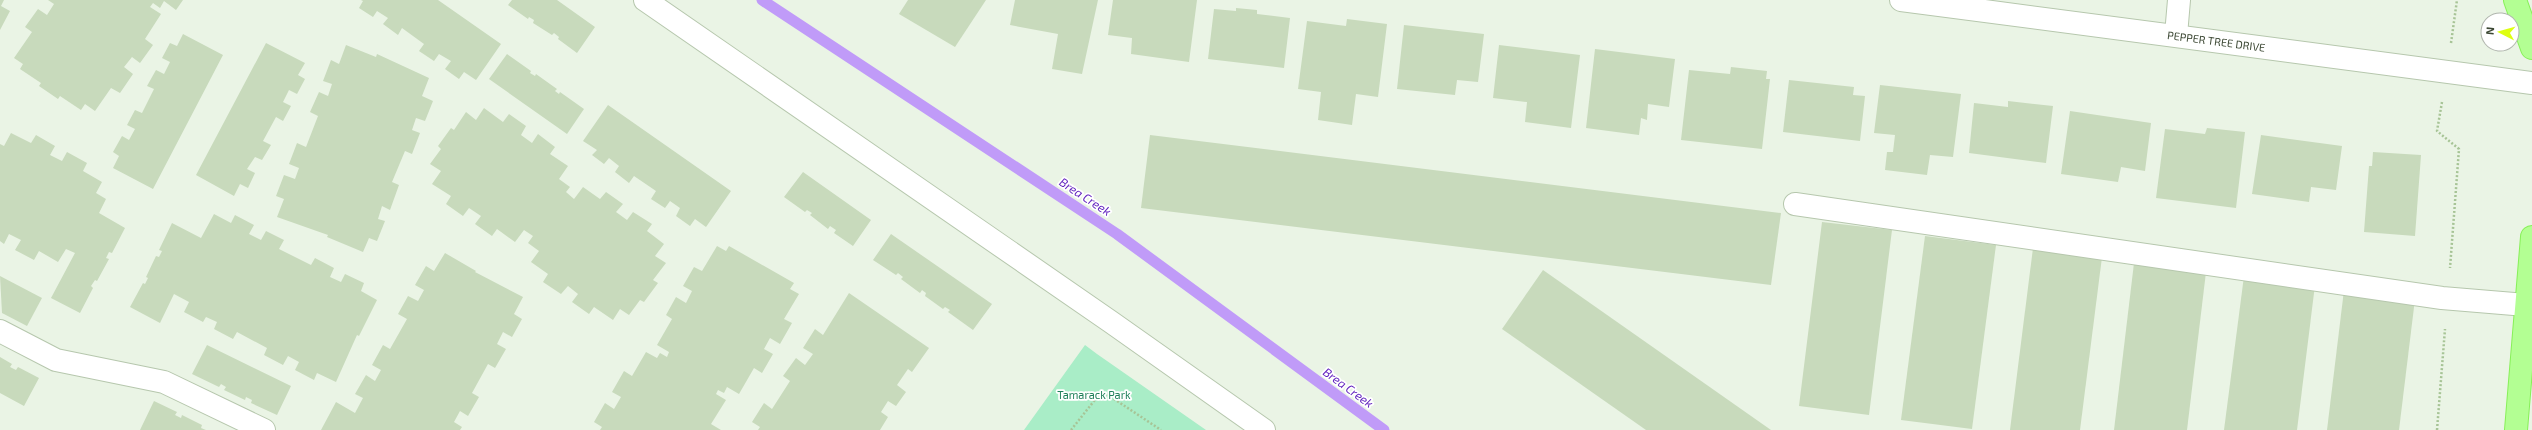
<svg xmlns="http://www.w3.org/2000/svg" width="2532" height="430" font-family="'Exo 2',sans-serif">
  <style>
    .green { fill: #a9edc7 }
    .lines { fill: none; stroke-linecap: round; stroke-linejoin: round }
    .stream { stroke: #c09bf8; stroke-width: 11 }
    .building { fill: #c8dabc }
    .minor-casing { stroke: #b6c7ad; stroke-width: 24 }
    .major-casing { stroke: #87f058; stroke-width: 24 }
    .path { stroke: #a7c496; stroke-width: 2.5; stroke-dasharray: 2 2; stroke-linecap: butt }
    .minor { stroke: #fff; stroke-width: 22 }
    .major { stroke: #b3ff93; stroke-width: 22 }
    .labels { text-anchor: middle; stroke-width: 3.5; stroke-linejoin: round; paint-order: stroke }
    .street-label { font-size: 11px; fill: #3c4834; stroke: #fff }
    .park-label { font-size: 11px; fill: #21805b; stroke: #fff }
    .water-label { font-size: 12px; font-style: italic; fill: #6222bf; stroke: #fff }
  </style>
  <rect width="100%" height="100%" fill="#eaf4e5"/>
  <!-- green -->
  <path class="green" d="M1085 345 1097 354 1206 430H1024Z"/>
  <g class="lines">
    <!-- stream -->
    <path class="stream" d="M762 0 1117 234 1384 430"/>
  </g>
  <!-- building -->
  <g class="building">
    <path d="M0 0H4L1 6 10 11 0 30Z"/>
    <path d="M48 0H183L176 10 164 1 160 8 153 3 150 7 161 14 145 39 153 45 140 63 132 57 124 67 133 74 120 93 111 88 95 111 85 104 81 110 60 96 58 99 39 86 41 83 20 69 23 64 14 58 32 32 25 27 38 9 47 15 54 4Z"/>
    <path d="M361 0H438L501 44 476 80 464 72 459 79 445 69 451 61 439 54 434 61 419 51 424 44 402 28 398 35 383 24 388 18 377 11 373 17 359 8 363 1Z"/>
    <path d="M512 0H557L595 27 577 53 558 39 559 37 554 33 552 35 533 23 534 20 529 17 528 19 508 5Z"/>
    <path d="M908 0H986L955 47 899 14Z"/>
    <path d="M1015 0H1098L1082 74 1052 69 1058 34 1010 25Z"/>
    <path d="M1113 0H1197L1189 62 1131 54 1132 38 1108 35Z"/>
    <path d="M1236 8 1257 10V14L1290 18 1284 68 1208 59 1214 9 1236 11Z"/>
    <path d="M1347 19 1387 24 1378 97 1356 94 1352 125 1318 120 1321 92 1298 89 1307 21 1346 26Z"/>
    <path d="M1404 25 1484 34 1478 82 1457 80 1455 95 1397 89Z"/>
    <path d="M183 34 223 55 153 189 113 168 119 156 113 152 122 136 129 140 135 129 127 125 135 110 142 113 154 89 147 86 156 70 164 74 170 62 162 58 170 43 177 46Z"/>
    <path d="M266 43 305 63 298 75 305 79 297 94 289 90 283 102 291 106 283 121 276 117 263 141 271 145 262 160 255 157 247 169 255 173 248 188 240 184 234 196 196 175Z"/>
    <path d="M346 45 376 57 377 54 429 78 422 96 433 101 425 121 416 118 412 130 420 133 412 154 405 151 392 182 399 185 390 210 382 206 378 219 385 221 377 241 369 238 363 252 327 237 328 235 277 217 284 199 276 196 284 175 295 179 299 168 289 164 297 143 306 147 318 116 310 112 319 92 328 96 332 84 323 81 331 60 339 64Z"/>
    <path d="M1499 45 1580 55 1571 128 1525 122 1527 102 1493 98Z"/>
    <path d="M1595 49 1675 59 1669 107 1648 104 1647 120 1641 118 1639 135 1586 128Z"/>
    <path d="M507 54 531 71 530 73 535 76 536 74 557 89 555 91 559 94 560 92 584 109 567 134 489 79Z"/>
    <path d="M1731 67 1767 71 1766 79H1770L1762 149 1681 140 1689 70 1730 74Z"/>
    <path d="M1789 80 1854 87 1853 95 1865 96 1860 141 1783 132Z"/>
    <path d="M1880 85 1961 94 1953 157 1930 155 1927 175 1885 170 1887 152H1893L1895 135 1874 133Z"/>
    <path d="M2008 101 2053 106 2046 163 1969 153 1974 103 2008 107Z"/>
    <path d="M608 105 731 191 706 227 695 219 690 226 676 216 680 208 670 201 665 208 651 199 656 191 634 176 629 183 615 172 619 166 609 158 604 164 592 155 597 150 583 141Z"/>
    <path d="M484 108 503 122 509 114 526 126 521 135 532 143 538 134 555 147 550 154 568 166 559 179 570 187 566 192 574 199 583 187 600 199 606 192 623 204 616 212 627 220 633 212 652 224 647 231 664 244 655 256 666 263 653 280 658 283 644 302 640 300 629 315 620 309 613 320 594 307 589 314 572 302 578 294 568 286 561 294 543 282 548 274 531 262 539 251 528 243 533 236 524 230 515 242 497 229 492 236 475 224 481 216 469 208 463 216 446 204 451 196 432 184 441 171 430 164 441 149 438 146 451 128 454 130 466 112 476 120Z"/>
    <path d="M2070 111 2151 123 2145 171 2121 167 2118 182 2061 174Z"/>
    <path d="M2207 128 2245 132 2236 208 2156 198 2165 129 2205 134Z"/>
    <path d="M11 133 31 143 36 135 55 146 50 155 62 161 67 152 87 163 83 171 102 182 96 193 106 199 99 213 125 228 112 253 109 252 106 258 109 259 97 281 95 280 91 286 93 288 80 313 51 298 75 253 66 249 58 262 39 251 34 260 15 250 21 240 9 234 4 244 0 241V144L4 146Z"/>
    <path d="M1150 135 1781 213 1771 285 1141 208Z"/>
    <path d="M2261 135 2342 146 2336 190 2311 187 2309 202 2252 194Z"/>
    <path d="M2373 152 2421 155 2415 236 2364 232 2369 166H2372Z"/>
    <path d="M803 172 871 220 853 246 834 233 836 230 830 226 828 229 810 215 812 213 807 210 805 212 784 197Z"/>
    <path d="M214 214 231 223 235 215 254 225 249 234 261 240 266 231 284 240 279 249 311 265 315 258 334 268 330 277 341 282 345 274 364 283 361 291 377 300 359 336 357 335 336 382 317 373 314 380 295 370 299 362 288 356 283 365 264 355 267 348 237 332 233 339 214 329 217 322 206 317 203 322 184 312 189 302 174 294 160 323 130 307 143 283 145 284 148 278 146 277 156 256 159 257 162 251 159 250 172 223 201 238Z"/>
    <path d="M1822 222 1892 230 1869 415 1799 406Z"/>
    <path d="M891 234 992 304 973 330 948 312 950 310 945 307 943 309 925 296 926 293 922 290 920 293 901 279 903 277 898 273 896 275 873 260Z"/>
    <path d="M1925 236 1996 245 1972 429 1901 420Z"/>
    <path d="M717 246 726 251 729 246 794 283 790 289 799 294 784 319 792 323 780 344 770 338 764 349 773 354 762 373 754 368 739 394 727 387 724 393 718 390 716 394 726 400 711 424 721 430H600L602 427 594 422 605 403 614 409 621 397 612 392 624 371 632 376 646 352 657 358 660 353 667 357 669 352 657 345 672 319 666 315 676 297 686 303 692 291 683 286 694 267 702 271Z"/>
    <path d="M2033 248 2102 257 2080 430H2010Z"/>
    <path d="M445 253 476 271 475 272 523 297 514 314 522 319 512 337 503 332 497 344 506 349 495 368 488 364 472 393 479 397 468 416 460 411 454 422 462 427 460 430H321L336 402 355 413 363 398 355 394 366 375 375 381 381 370 372 365 383 345 390 349 407 319 398 314 408 296 418 301 424 290 415 285 426 266 434 271Z"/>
    <path d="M2134 263 2206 272 2187 430H2114Z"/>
    <path d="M1543 270 1771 430H1646L1502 329Z"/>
    <path d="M0 276 42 298 27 326 2 313Z"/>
    <path d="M2244 276 2315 285 2297 430H2224Z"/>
    <path d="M2344 290 2415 299 2399 430H2327Z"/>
    <path d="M849 293 929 348 912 372 908 369 897 385 906 392 896 406 888 401 881 412 888 417 880 430H758L760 427 752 422 764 403 772 409 790 381 783 376 796 358 805 365 813 354 803 348 815 329 823 335Z"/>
    <path d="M207 345 291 386 277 415 251 403 252 400 246 397 245 400 224 390 226 387 221 384 219 387 192 374Z"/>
    <path d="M0 357 12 364 10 367 16 370 18 367 39 378 24 406 0 393Z"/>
    <path d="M154 401 177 412 175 415 181 418 182 415 202 425 201 428 206 430H140Z"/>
  </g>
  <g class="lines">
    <!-- minor casing -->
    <g class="minor-casing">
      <g id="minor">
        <path d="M645 0 1111 322 1264 430"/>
        <path id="s1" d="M1901 0 2532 83"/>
        <path d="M2176 35 2179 0"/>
        <path d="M1795 204 2442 298 2526 305"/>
        <path d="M0 331 56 360 164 382 264 430"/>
      </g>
    </g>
    <!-- major casing -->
    <g class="major-casing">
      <g id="major">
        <path d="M2515 0 2532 48"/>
        <path d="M2516 430 2532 237"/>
      </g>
    </g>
    <!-- path -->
    <g class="path">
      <path d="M2451 43 2457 0"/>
      <path d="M2442 102 2437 131 2459 149 2450 268"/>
      <path d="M1071 430 1102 391 1161 430"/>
      <path d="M2437 430 2445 329"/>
    </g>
    <!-- minor -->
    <use href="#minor" class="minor"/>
    <!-- major -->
    <use href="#major" class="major"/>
  </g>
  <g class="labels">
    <!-- street labels -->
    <g class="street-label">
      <text dy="4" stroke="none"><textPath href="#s1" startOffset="318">PEPPER TREE DRIVE</textPath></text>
    </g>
    <!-- park labels -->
    <g class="park-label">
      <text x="1094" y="399">Tamarack Park</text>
    </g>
    <!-- water labels -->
    <g class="water-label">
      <text transform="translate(1085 197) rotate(33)" y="4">Brea Creek</text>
      <text transform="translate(1348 388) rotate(36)" y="4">Brea Creek</text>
    </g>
  </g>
  <!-- north arrow -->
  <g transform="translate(2500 32) rotate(276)"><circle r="19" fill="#ffffff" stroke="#b1b6ae"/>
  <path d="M0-3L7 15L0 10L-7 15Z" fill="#deff11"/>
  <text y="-6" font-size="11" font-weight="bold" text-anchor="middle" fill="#3c4834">N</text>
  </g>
</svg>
